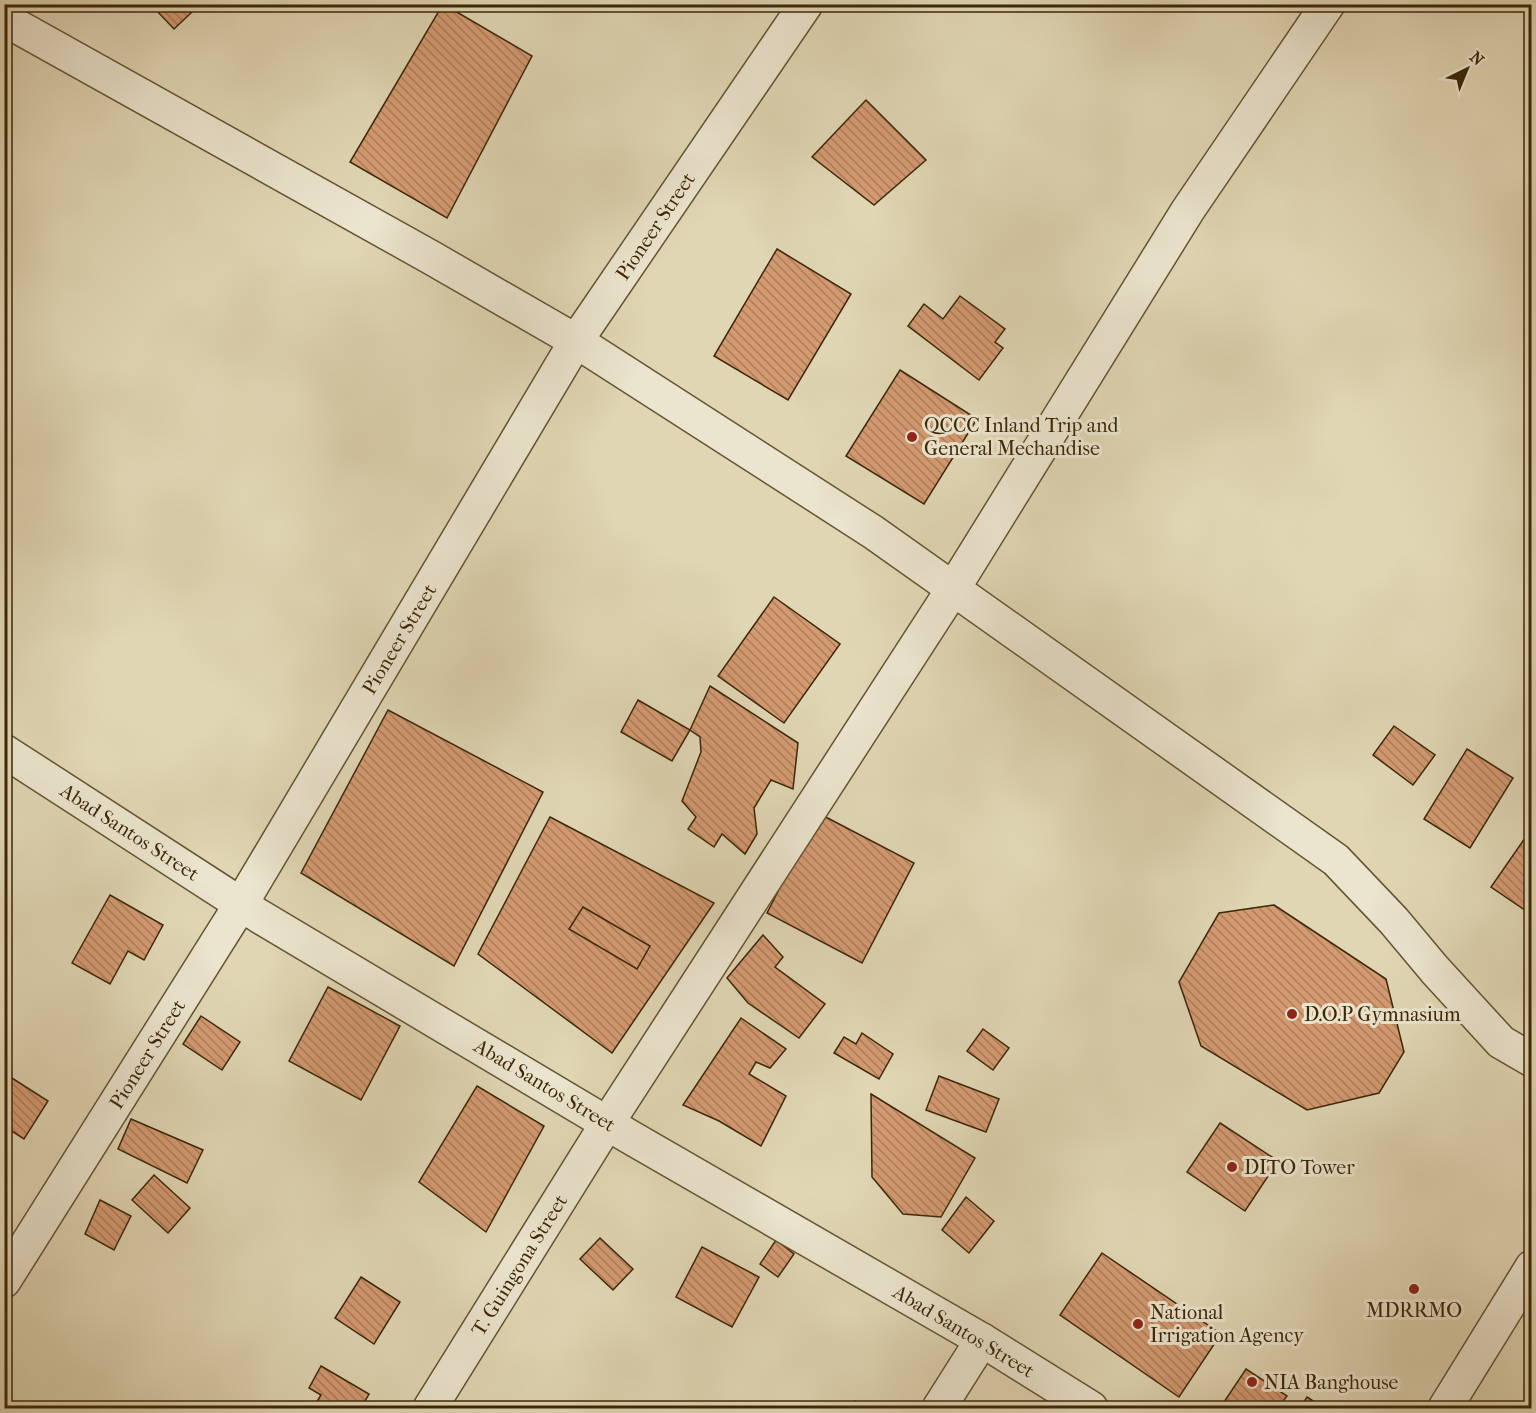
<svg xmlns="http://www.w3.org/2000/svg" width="1536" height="1413" font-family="'IM FELL French Canon',serif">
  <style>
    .building { fill: url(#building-back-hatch); stroke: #3c2707; stroke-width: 1.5 }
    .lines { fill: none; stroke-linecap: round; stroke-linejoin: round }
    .minor-casing { stroke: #655332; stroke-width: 36 }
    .minor { stroke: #ebe4ce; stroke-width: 33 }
    .poi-dot { fill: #8f2418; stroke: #ebe4ce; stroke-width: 2 }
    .labels { text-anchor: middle; stroke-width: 6; stroke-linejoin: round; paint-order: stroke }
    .street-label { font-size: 20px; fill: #3c2707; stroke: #ebe4ce }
    .poi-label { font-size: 20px; fill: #3c2707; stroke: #ebe4ce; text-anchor: start }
  </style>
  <defs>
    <pattern id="building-back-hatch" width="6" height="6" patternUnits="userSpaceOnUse" patternTransform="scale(1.5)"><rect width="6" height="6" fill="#d49a72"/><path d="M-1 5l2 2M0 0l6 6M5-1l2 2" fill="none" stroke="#ad7e5c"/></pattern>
  </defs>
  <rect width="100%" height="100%" fill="#e0d6b4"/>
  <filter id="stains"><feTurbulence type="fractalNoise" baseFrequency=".00333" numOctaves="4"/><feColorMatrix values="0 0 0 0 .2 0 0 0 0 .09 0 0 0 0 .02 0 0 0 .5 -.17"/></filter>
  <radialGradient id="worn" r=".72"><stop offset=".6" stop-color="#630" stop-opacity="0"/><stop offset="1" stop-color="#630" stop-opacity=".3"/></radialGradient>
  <!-- building -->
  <g class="building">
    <path d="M164 4H184L192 12 174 29 157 11Z"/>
    <path d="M443 4 532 56 447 218 350 162Z"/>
    <path d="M866 100 926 160 874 205 812 157Z"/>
    <path d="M777 249 851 294 788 400 714 356Z"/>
    <path d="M960 296 1005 329 995 342 1003 348 979 380 908 326 924 304 943 319Z"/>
    <path d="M900 370 977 419 924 504 846 456Z"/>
    <path d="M774 597 840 644 784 723 718 676Z"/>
    <path d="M710 686 798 743 793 789 771 780 754 808 757 834 745 854 722 834 714 847 688 829 696 817 682 801 701 752 700 737 690 730Z"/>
    <path d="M638 700 690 730 672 761 621 732Z"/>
    <path d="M388 710 543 792 454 966 301 873Z"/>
    <path d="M1394 726 1435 755 1413 785 1373 755Z"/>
    <path d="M1467 749 1513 778 1470 848 1424 819Z"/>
    <path d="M818 813 914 863 862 963 767 913Z"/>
    <path d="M550 817 714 903 612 1053 478 954Z"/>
    <path d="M1532 828V915L1491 887Z"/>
    <path d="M110 895 163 925 144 960 128 951 110 984 72 963Z"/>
    <path d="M1274 905 1386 979 1404 1052 1379 1093 1307 1110 1201 1046 1179 982 1219 913Z"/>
    <path d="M583 907 650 946 637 969 569 929Z"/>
    <path d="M763 935 783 957 775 967 825 1004 799 1038 748 1003 727 978Z"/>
    <path d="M328 987 400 1026 361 1100 289 1061Z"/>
    <path d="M201 1016 240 1042 222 1070 183 1044Z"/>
    <path d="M741 1018 786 1049 770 1068 756 1062 749 1074 786 1096 761 1146 719 1121 683 1105Z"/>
    <path d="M983 1029 1009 1048 993 1070 967 1051Z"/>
    <path d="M862 1033 893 1054 879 1079 834 1053 844 1037 856 1044Z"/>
    <path d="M4 1073 48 1101 24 1139 4 1126Z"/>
    <path d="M939 1076 999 1099 986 1132 926 1110Z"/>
    <path d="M477 1086 544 1126 486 1232 419 1182Z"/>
    <path d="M871 1094 975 1158 941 1217 903 1214 872 1177Z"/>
    <path d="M131 1119 203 1150 187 1183 118 1149Z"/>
    <path d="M1220 1123 1278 1161 1245 1211 1187 1172Z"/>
    <path d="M154 1175 190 1208 168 1233 132 1200Z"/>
    <path d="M966 1197 994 1221 969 1253 942 1230Z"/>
    <path d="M100 1200 131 1216 114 1250 85 1234Z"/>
    <path d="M600 1238 633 1269 613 1290 580 1259Z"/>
    <path d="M776 1240 794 1254 778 1277 760 1264Z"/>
    <path d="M702 1247 759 1277 732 1327 676 1297Z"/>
    <path d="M1102 1253 1221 1334 1179 1397 1060 1315Z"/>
    <path d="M361 1277 400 1302 374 1344 335 1318Z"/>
    <path d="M321 1366 369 1394 361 1408H313L321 1395 309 1388Z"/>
    <path d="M1246 1369 1287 1396 1278 1408H1228L1222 1405Z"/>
    <path d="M1307 1397 1324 1408H1300Z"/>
    <path d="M855 1401 876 1408H848Z"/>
  </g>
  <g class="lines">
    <!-- minor casing -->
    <g class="minor-casing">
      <g id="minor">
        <path d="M4 19 432 258 576 341 873 532 1336 860 1394 921 1435 970 1501 1042 1532 1060"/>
        <path d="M4 751 259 916 630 1137 982 1340 1091 1408"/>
        <path d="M4 1281 241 904 576 341 806 4"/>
        <path d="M430 1408 608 1122 953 589 1188 210 1328 4"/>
        <path d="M939 1408 982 1340"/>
        <path d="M1445 1408 1532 1267"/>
      </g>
    </g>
    <!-- minor -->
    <use href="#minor" class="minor"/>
  </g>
  <!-- markers -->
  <g class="poi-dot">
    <circle cx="912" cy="437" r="6"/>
    <circle cx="1292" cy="1014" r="6"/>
    <circle cx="1232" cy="1167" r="6"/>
    <circle cx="1414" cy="1289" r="6"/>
    <circle cx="1138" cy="1324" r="6"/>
    <circle cx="1252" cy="1382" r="6"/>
  </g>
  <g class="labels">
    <!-- street labels -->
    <g class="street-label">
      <text transform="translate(655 226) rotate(-56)" y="7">Pioneer Street</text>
      <text transform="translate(399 639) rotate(-59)" y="7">Pioneer Street</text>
      <text transform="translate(130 832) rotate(33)" y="7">Abad Santos Street</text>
      <text transform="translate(147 1054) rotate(-58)" y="7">Pioneer Street</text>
      <text transform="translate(545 1085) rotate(31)" y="7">Abad Santos Street</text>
      <text transform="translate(519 1265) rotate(-58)" y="7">T. Guingona Street</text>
      <text transform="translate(964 1331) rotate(31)" y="7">Abad Santos Street</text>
    </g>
    <!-- poi labels -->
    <g class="poi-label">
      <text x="924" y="432">QCCC Inland Trip and<tspan x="924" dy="23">General Mechandise</tspan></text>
      <text x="1304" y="1021">D.O.P Gymnasium</text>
      <text x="1244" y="1174">DITO Tower</text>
      <text x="1414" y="1317" text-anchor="middle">MDRRMO</text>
      <text x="1150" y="1319">National<tspan x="1150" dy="23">Irrigation Agency</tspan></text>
      <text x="1264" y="1389">NIA Banghouse</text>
    </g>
  </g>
  <!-- margin -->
  <rect width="1536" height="1413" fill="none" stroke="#e0d6b4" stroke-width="24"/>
  <rect x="6" y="6" width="1524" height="1401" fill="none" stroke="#3c2707" stroke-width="3"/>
  <rect x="12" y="12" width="1512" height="1389" fill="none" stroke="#3c2707" stroke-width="1.5"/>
  <!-- north arrow -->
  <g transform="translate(1467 69) rotate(43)" stroke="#ebe4ce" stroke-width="4.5" paint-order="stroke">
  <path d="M0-4.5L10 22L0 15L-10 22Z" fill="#3c2707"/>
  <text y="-9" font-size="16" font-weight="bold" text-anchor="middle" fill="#3c2707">N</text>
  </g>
  <rect width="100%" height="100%" filter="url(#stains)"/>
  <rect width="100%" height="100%" fill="url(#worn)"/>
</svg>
